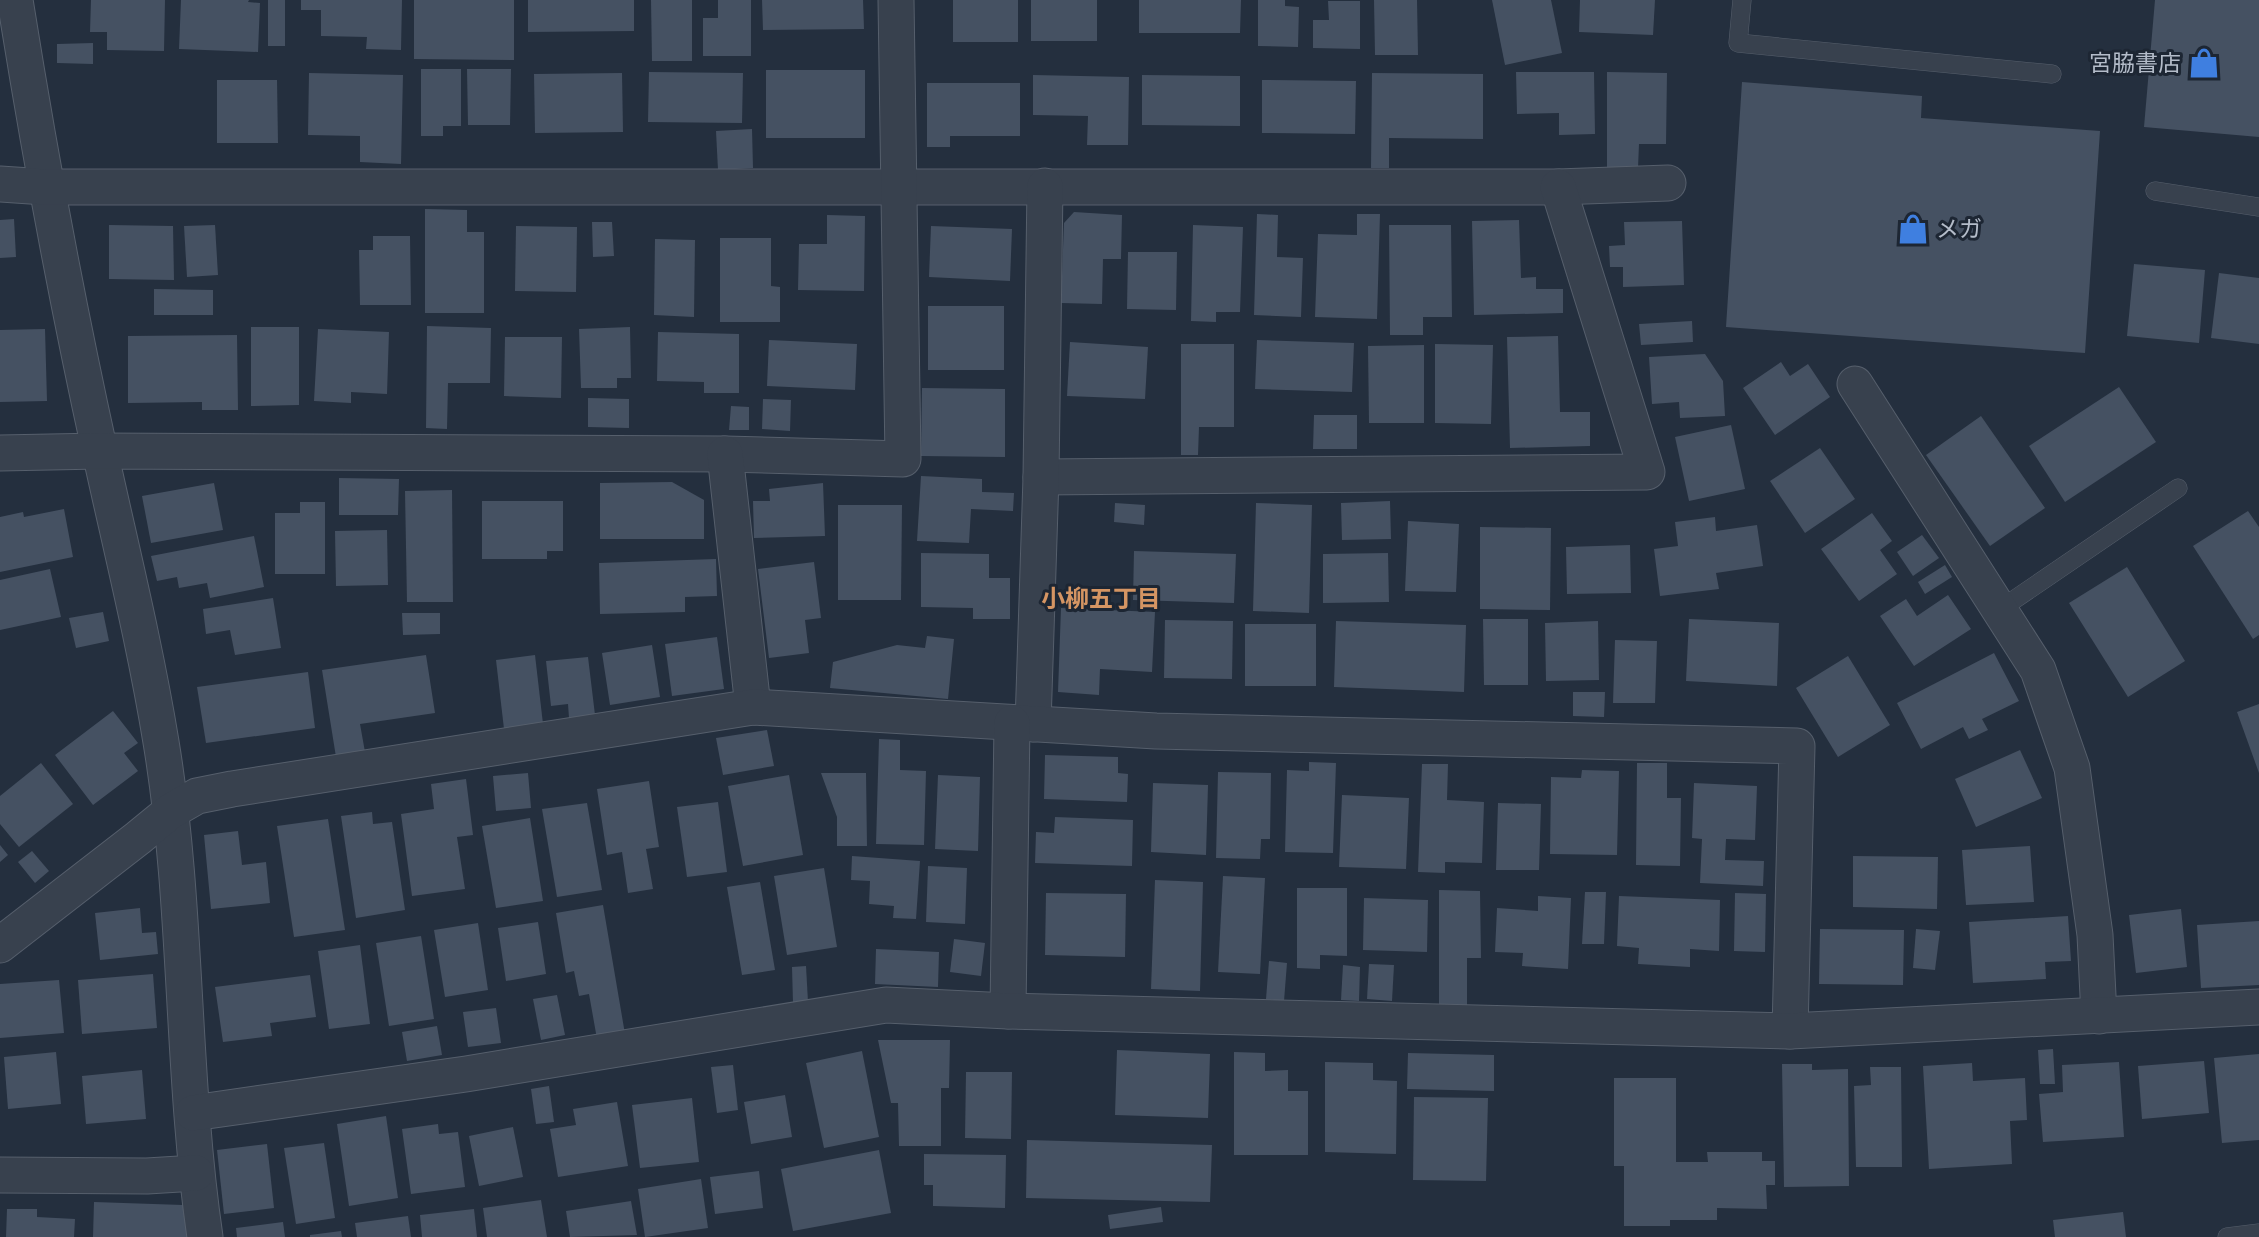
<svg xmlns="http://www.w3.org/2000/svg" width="2259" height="1237" font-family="Lato,'Noto Sans JP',sans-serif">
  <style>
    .building { fill: #455162 }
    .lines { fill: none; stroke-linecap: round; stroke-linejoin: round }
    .lane-casing { stroke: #565f6c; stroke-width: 19 }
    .street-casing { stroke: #565f6c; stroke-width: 37 }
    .lane { stroke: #38414e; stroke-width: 18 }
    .street { stroke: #38414e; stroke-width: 35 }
    .labels { text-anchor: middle; stroke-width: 6; stroke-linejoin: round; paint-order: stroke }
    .poi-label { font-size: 23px; fill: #b4bcc9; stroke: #1d2633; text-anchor: end }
    .neighbourhood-label { font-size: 24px; font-weight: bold; fill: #d59563; stroke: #1d2633 }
  </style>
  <rect width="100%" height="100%" fill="#242f3e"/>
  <!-- building -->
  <g class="building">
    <path d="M91 0H165L164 51 107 50V32H90Z"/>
    <path d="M181 0H249L248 2 260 3 258 52 179 49Z"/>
    <rect x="268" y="0" width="17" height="46"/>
    <path d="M301 0H402L401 50 366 49 367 37 321 36V10H301Z"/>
    <path d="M414 0H514V60L414 59Z"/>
    <path d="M528 0H634V31L528 32Z"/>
    <path d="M651 0H692V61H652Z"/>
    <path d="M718 0H751V56H703V18H718Z"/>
    <path d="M762 0H863L864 29 763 30Z"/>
    <rect x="953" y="0" width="65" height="42"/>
    <rect x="1031" y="0" width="66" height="41"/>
    <path d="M1139 0H1241L1240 33H1139Z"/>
    <path d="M1258 0H1285V6L1299 7 1298 47 1258 46Z"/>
    <path d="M1374 0H1417L1418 55H1375Z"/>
    <path d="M1492 0H1551L1562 53 1505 65Z"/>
    <path d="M1580 0H1655L1653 35 1579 32Z"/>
    <path d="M2155 0H2259V137L2144 127Z"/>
    <path d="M1328 1H1360V49L1313 48V20H1329Z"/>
    <path d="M93 43V64L57 63V44Z"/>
    <path d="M421 69H461V126H443V136H421Z"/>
    <path d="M467 69H511L510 125H468Z"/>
    <rect x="766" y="70" width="99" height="68"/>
    <path d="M649 72 743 73 742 123 648 122Z"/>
    <path d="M1516 72H1594L1595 134 1559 135V113L1517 114Z"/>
    <path d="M1607 72 1667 73 1666 144H1639L1638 168H1607Z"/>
    <path d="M309 73 403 75 401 164 360 162V136L308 135Z"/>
    <path d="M622 73 623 132 535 133 534 74Z"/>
    <path d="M1372 73 1483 74V139L1389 138V168H1371Z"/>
    <path d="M1033 75 1129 77 1128 145H1087L1088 116 1033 115Z"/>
    <path d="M1142 75 1240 76V126L1142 125Z"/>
    <path d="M217 80H277L278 143H217Z"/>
    <path d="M1262 80 1356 81 1355 134 1262 133Z"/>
    <path d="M1742 82 1922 96 1921 118 2100 131 2085 353 1726 327Z"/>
    <path d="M927 83H1020V136H950V147H927Z"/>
    <path d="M752 129 753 168 718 170 716 131Z"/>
    <path d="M425 209 467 210V232H484V313H425Z"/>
    <path d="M1074 212 1122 215 1121 259H1103L1102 304 1061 303 1064 223Z"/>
    <path d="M1257 214 1278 215 1277 257 1303 258 1301 317 1254 315Z"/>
    <path d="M1357 214H1380L1377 319 1315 317 1318 234 1357 235Z"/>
    <path d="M827 215 865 216 864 291 798 290 799 244H827Z"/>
    <path d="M14 219 16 257 0 258V220Z"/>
    <path d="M1519 220 1521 278 1536 277V289H1563V313L1474 315 1472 221Z"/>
    <path d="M1682 221 1684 285 1623 287V267H1610L1609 246 1625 245 1624 222Z"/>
    <path d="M592 222H612L614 256 593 257Z"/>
    <path d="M109 225 173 226 174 280 109 279Z"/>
    <path d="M215 225 218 275 187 277 184 226Z"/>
    <path d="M1193 225 1243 227 1240 312H1216V322L1191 321Z"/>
    <path d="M1389 225H1451L1452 317H1423V335H1390Z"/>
    <path d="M516 226 577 227 576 292 515 291Z"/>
    <path d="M931 226 1012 229 1010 281 929 277Z"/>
    <path d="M373 236H410L411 305H360L359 250H373Z"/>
    <path d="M720 238H771V286L780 287V322H720Z"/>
    <path d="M655 239 695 240 694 317 654 315Z"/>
    <path d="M1128 252H1177L1176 310 1127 309Z"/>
    <path d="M2134 264 2205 270 2199 343 2127 336Z"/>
    <path d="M2219 273 2259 278V344L2211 338Z"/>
    <path d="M154 289 213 290V315H154Z"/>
    <rect x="928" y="306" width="76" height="64"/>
    <path d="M1692 321 1693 342 1641 345 1639 324Z"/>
    <path d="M427 326 491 328 490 383H448L447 429 426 428Z"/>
    <path d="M251 327H299V405L251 406Z"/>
    <path d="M630 327 631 378H617V388H581L579 329Z"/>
    <path d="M45 329 47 401 0 402V330Z"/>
    <path d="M318 329 389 332 387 394 351 392V403L314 401Z"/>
    <path d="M658 332 739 334V393H704V382L657 381Z"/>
    <path d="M237 335 238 410H202V402L128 403V336Z"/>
    <path d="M1558 336 1560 412H1590V446L1510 448 1507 337Z"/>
    <path d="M505 337H562L561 398 504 396Z"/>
    <path d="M769 340 857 344 855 390 767 386Z"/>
    <path d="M1257 340 1354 343 1352 392 1255 389Z"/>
    <path d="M1070 342 1148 347 1145 399 1067 396Z"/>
    <path d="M1181 344H1234V427H1199L1198 455H1181Z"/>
    <path d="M1435 344 1493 345 1491 424 1435 423Z"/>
    <path d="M1424 345V423H1369L1368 346Z"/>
    <path d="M1705 354 1723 381 1725 416 1680 418 1679 402 1652 404 1649 357Z"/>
    <path d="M1781 362 1790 376 1808 364 1830 397 1775 435 1743 388Z"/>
    <path d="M2119 387 2156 442 2065 502 2029 446Z"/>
    <path d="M922 388 1005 389V457L921 456Z"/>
    <path d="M588 398 629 399V428L588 427Z"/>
    <path d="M763 399 791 400 790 431 762 429Z"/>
    <path d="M731 406 749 407V430H729Z"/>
    <path d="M1314 415H1357V449H1313Z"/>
    <path d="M1981 416 2045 508 1990 546 1926 455Z"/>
    <path d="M1731 425 1745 489 1689 501 1675 437Z"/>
    <path d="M1820 448 1855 499 1805 533 1770 481Z"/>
    <path d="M921 476 982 479V492L1014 493 1013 511 971 509 969 543 917 541Z"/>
    <path d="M339 478 399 479 398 515H339Z"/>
    <path d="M672 482 704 500V539H600V483Z"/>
    <path d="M214 483 223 530 151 543 142 496Z"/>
    <path d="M823 483 825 536 754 538 753 501H770L769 489Z"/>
    <path d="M452 490 453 602H407L405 491Z"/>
    <path d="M482 501H563V551H547V559H482Z"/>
    <path d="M1390 501 1391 539 1342 540 1341 503Z"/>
    <path d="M300 502H325V574H275V513H300Z"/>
    <path d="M1115 503 1145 505 1144 525 1114 522Z"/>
    <path d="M1256 503 1312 505 1309 613 1253 611Z"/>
    <path d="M838 505H902L901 600H838Z"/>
    <path d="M64 509 73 557 0 572V517L23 512 24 517Z"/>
    <path d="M2248 511 2259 527V635L2253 639 2193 546Z"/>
    <path d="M1872 513 1892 541 1880 550 1897 574 1859 601 1821 549Z"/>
    <path d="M1715 517 1716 531 1757 525 1763 566 1716 573 1719 589 1660 596 1654 549 1678 546 1675 522Z"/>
    <path d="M1408 521 1459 524 1456 592 1405 591Z"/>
    <path d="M1480 527 1551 528 1550 610 1480 609Z"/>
    <path d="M387 530 388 585 336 586 335 531Z"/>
    <path d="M1922 535 1939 558 1913 576 1897 552Z"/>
    <path d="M254 536 264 587 210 598 207 583 179 588 177 577 157 581 151 556Z"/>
    <path d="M1630 545 1631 593 1567 594 1566 547Z"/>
    <path d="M1134 551 1236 554 1234 603 1133 600Z"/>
    <path d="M921 553 989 554V578H1010V619H973V608L921 607Z"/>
    <path d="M1388 553 1389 602 1323 603V554Z"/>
    <path d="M716 559 717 596 685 597V612L600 614 599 563Z"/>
    <path d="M814 562 821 618 805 620 809 653 769 658 758 569Z"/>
    <path d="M1945 565 1952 577 1925 594 1918 582Z"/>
    <path d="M2127 567 2185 661 2128 697 2069 603Z"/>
    <path d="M50 569 61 617 0 630V580Z"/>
    <path d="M1948 595 1971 629 1914 666 1880 616 1906 599 1917 616Z"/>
    <path d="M273 598 281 648 235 655 230 630 206 634 203 609Z"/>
    <path d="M1061 608 1155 612 1152 672 1100 669 1099 695 1058 692Z"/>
    <path d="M103 612 109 641 76 648 69 618Z"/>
    <path d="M402 613H440V634L403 635Z"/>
    <path d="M1483 619H1528V685H1484Z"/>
    <path d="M1689 619 1779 623 1777 686 1686 681Z"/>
    <path d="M1165 620 1233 621 1232 679 1164 678Z"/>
    <path d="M1336 621 1466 625 1464 692 1334 687Z"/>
    <path d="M1598 621 1599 680 1546 681 1545 623Z"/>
    <rect x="1245" y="624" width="71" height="62"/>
    <path d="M927 636 954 639 948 699 830 688 833 662 897 645 925 648Z"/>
    <path d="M717 637 724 689 672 696 665 644Z"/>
    <path d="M1615 640 1657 641 1655 703H1613Z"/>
    <path d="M652 645 660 697 610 705 602 653Z"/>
    <path d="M1994 653 2019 701 1982 719 1988 730 1969 739 1963 727 1921 749 1897 703Z"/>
    <path d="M426 655 435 713 360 724 365 752 336 757 322 670Z"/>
    <path d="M535 655 543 724 504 729 496 660Z"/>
    <path d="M1848 656 1890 725 1838 757 1796 688Z"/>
    <path d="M588 657 595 715 569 718 568 704 551 706 546 661Z"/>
    <path d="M308 672 315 728 206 743 197 687Z"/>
    <path d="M1573 692H1605L1604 717 1573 716Z"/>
    <path d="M2259 704V773L2237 712Z"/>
    <path d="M113 711 138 743 124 753 138 771 93 805 55 755Z"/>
    <path d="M767 730 774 766 723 775 716 738Z"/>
    <path d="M879 739 900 740V770L926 771 924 845 876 844Z"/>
    <path d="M2020 750 2042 798 1976 827 1955 779Z"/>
    <path d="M1045 755 1118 757V773L1128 774 1127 802 1044 799Z"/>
    <path d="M1309 762 1336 763 1333 853 1285 852 1287 770 1309 771Z"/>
    <path d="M41 763 73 804 19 847 0 824V796Z"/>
    <path d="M1637 763H1667V798H1681L1680 866 1636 865Z"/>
    <path d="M1422 764H1448L1447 800 1484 802 1482 863 1445 862V873L1418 872Z"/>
    <path d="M1582 770 1619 771 1617 855 1550 854 1551 777 1581 778Z"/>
    <path d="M1218 772 1271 773 1270 839H1261L1260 859 1216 858Z"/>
    <path d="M528 773 531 808 496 811 493 776Z"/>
    <path d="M821 773H866L867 846H837V817Z"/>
    <path d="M789 775 803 855 743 866 728 786Z"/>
    <path d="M938 775 980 777 978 851 935 849Z"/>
    <path d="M466 779 473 835 457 837 465 889 412 896 401 814 434 809 431 784Z"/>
    <path d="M649 781 659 847 646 849 653 889 628 893 622 852 607 855 597 789Z"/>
    <path d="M1153 783 1208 785 1206 855 1151 852Z"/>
    <path d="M1694 783 1757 786 1755 840 1726 839 1725 860 1764 861 1763 886 1700 883 1702 839 1692 838Z"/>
    <path d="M1342 795 1409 798 1406 869 1339 867Z"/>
    <path d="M718 802 727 872 687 877 677 807Z"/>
    <path d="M587 803 602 890 557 897 542 809Z"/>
    <path d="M1498 803 1541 804 1539 870H1496Z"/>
    <path d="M372 812 373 824 392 822 405 910 356 918 341 816Z"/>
    <path d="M1055 817 1133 820 1132 866 1035 863 1036 832 1054 833Z"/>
    <path d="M530 818 543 901 496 908 482 826Z"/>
    <path d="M328 819 345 930 294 937 277 826Z"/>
    <path d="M238 831 242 865 266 862 270 903 211 909 204 835Z"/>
    <path d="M0 845 8 855 0 862Z"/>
    <path d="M2030 846 2034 902 1966 905 1962 850Z"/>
    <path d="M32 851 49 871 35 883 18 862Z"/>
    <path d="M852 856 920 861 916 919 893 918 894 906 869 904 870 881 851 880Z"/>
    <path d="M1853 856 1938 857 1937 909 1853 907Z"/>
    <path d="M928 866 967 868 965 924 926 922Z"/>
    <path d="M824 868 837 947 787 955 774 876Z"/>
    <path d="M1223 876 1265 878 1260 974 1218 972Z"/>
    <path d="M1155 880 1203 882 1200 991 1151 989Z"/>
    <path d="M760 882 775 970 742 975 727 887Z"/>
    <path d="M1297 888H1347V956L1320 955V969L1297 968Z"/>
    <path d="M1439 890 1480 891 1481 958H1467V1005L1439 1004Z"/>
    <path d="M1585 892H1606L1604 944H1582Z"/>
    <path d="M1046 893 1126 894 1125 957 1045 955Z"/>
    <path d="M1735 893 1766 894 1765 952 1734 951Z"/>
    <path d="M1538 896 1571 898 1568 969 1522 966 1523 953 1495 952 1497 908 1538 911Z"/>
    <path d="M1619 896 1720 900 1719 951 1690 949V967L1638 964 1639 948 1617 946Z"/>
    <path d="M1364 898 1428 900 1427 952 1363 950Z"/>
    <path d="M603 905 625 1034 597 1039 589 994 579 996 574 971 566 973 556 913Z"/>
    <path d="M140 908 142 933 156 932 158 954 100 960 95 913Z"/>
    <path d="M2181 909 2187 967 2136 973 2129 915Z"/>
    <path d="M2068 916 2071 961 2045 962 2046 979 1973 983 1969 922Z"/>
    <path d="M2259 921V985L2201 988 2197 925Z"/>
    <path d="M538 922 546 974 506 981 498 928Z"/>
    <path d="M478 923 488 990 445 997 434 930Z"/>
    <path d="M1820 929 1904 930 1903 985 1819 984Z"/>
    <path d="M1916 929 1940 931 1935 970 1913 968Z"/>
    <path d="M421 936 434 1019 389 1026 376 943Z"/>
    <path d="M954 939 985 943 981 976 950 972Z"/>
    <path d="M360 945 370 1024 329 1029 318 951Z"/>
    <path d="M876 949 939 952 938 987 875 984Z"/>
    <path d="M1269 961 1287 963 1284 1001 1266 999Z"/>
    <path d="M1369 964 1394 965 1392 1001 1367 999Z"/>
    <path d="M1343 965 1360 967 1359 1001 1341 1000Z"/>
    <path d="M806 966 808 1002 793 1003 792 967Z"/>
    <path d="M153 974 157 1028 82 1034 78 980Z"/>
    <path d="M310 975 316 1017 270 1023 272 1036 223 1042 215 987Z"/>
    <path d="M59 980 64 1033 0 1038V984Z"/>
    <path d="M557 995 565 1035 541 1040 533 999Z"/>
    <path d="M496 1008 501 1043 468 1047 463 1012Z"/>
    <path d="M437 1026 442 1055 407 1061 402 1032Z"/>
    <path d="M878 1040H950L949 1088H941V1146H899L898 1103H891Z"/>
    <path d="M2053 1049 2055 1084H2040L2038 1050Z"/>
    <path d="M1117 1050 1210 1054 1208 1118 1115 1115Z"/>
    <path d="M862 1051 879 1137 824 1148 806 1063Z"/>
    <path d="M56 1052 61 1104 8 1109 4 1057Z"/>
    <path d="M1234 1052 1265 1053V1071L1288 1070V1091H1308V1155H1234Z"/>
    <path d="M1408 1053 1494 1055V1091L1407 1089Z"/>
    <path d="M2259 1054V1140L2222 1143 2214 1058Z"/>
    <path d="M2204 1061 2209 1113 2142 1119 2138 1066Z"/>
    <path d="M1325 1062 1373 1063V1080L1397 1081 1396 1154 1325 1152Z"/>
    <path d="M2119 1062 2124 1137 2043 1142 2039 1094 2063 1092 2062 1065Z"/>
    <path d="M1972 1063 1973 1081 2025 1078 2027 1120 2010 1121 2012 1164 1929 1169 1923 1066Z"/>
    <path d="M1782 1064H1812V1070L1848 1069 1849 1186 1784 1187Z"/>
    <path d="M733 1065 738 1110 717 1113 711 1067Z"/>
    <path d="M1870 1067H1901L1902 1167H1856L1854 1086 1871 1085Z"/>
    <path d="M142 1070 146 1119 86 1124 82 1076Z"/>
    <path d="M966 1072H1012L1011 1139 965 1138Z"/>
    <path d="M1614 1078H1676V1162H1708L1707 1152H1762V1161H1775V1185H1766L1767 1209 1717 1208V1220H1670V1226H1624V1166H1614Z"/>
    <path d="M549 1086 554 1122 536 1124 531 1089Z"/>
    <path d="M785 1095 792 1137 751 1144 744 1102Z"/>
    <path d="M1414 1097 1488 1098 1486 1181 1413 1180Z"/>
    <path d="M692 1098 699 1162 640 1168 632 1105Z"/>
    <path d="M617 1102 628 1166 558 1177 550 1129 576 1125 573 1109Z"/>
    <path d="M386 1116 398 1198 349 1206 337 1124Z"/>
    <path d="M438 1124 439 1134 458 1132 465 1187 411 1194 402 1129Z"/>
    <path d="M513 1127 523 1177 479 1186 469 1136Z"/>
    <path d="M1027 1140 1212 1145 1210 1202 1026 1198Z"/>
    <path d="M324 1143 335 1218 296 1224 284 1148Z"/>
    <path d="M267 1144 274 1208 224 1214 217 1150Z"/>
    <path d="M879 1150 891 1213 793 1231 781 1169Z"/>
    <path d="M924 1154 1006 1155 1005 1208 933 1206V1185H924Z"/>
    <path d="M759 1171 763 1208 715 1214 710 1177Z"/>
    <path d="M701 1179 708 1228 645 1237 638 1189Z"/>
    <path d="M541 1200 547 1237H487L483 1208Z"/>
    <path d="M631 1201 637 1235 570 1237 566 1211Z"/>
    <path d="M94 1202 183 1205 188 1237H93Z"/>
    <path d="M1161 1207 1163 1222 1110 1229 1108 1215Z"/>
    <path d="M7 1209H37V1217L75 1219 74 1237H6Z"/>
    <path d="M474 1209 477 1237H422L420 1215Z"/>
    <path d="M2123 1212 2126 1237H2055L2053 1220Z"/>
    <path d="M408 1216 411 1237H357L355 1223Z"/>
    <path d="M283 1222 285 1237H237L236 1228Z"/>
    <path d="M341 1231 342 1237H310V1235Z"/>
  </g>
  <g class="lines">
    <!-- lane casing -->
    <g class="lane-casing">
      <g id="lane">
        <path d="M1742 0 1738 43 2052 74"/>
        <path d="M2155 191 2259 207"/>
        <path d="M1999 610 2178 488"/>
        <path d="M2227 1237 2259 1233"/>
      </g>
    </g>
    <!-- street casing -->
    <g class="street-casing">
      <g id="street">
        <path d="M15 0C39 151 67 302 100 452 121 548 145 644 161 742 188 905 181 1073 205 1237"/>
        <path d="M0 184 45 187H1558L1668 183"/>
        <path d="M1855 384 2038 670 2072 768 2095 935 2099 1016"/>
        <path d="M0 453 100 451 725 454 903 459 896 0"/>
        <path d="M725 454 753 707"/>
        <path d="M1041 477 1647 472 1558 187"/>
        <path d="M1033 724 1041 477 1045 186"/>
        <path d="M0 945 138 838 171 811 197 796 232 789 753 707 1156 731 1797 746 1790 1031"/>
        <path d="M1008 1011 1012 723"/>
        <path d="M193 1113 466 1074 886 1005 1008 1011 1790 1031 2259 1007"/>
        <path d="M0 1175 147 1176 196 1173"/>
      </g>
    </g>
    <!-- lane -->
    <use href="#lane" class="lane"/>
    <!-- street -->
    <use href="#street" class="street"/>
  </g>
  <!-- icons -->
  <defs>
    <g id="shop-bare" transform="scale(2.415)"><path d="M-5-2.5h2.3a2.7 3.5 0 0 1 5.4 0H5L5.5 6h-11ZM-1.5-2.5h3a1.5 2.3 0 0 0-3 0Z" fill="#3f7fe0" stroke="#1d2633" stroke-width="2.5" paint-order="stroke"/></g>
  </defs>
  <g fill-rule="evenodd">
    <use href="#shop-bare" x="2204" y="63"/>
    <use href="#shop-bare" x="1913" y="229"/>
  </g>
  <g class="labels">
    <!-- poi labels -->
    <g class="poi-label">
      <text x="2181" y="71">宮脇書店</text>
      <text x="1936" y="237" text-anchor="start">メガ</text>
    </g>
    <!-- neighbourhood labels -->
    <g class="neighbourhood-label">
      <text x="1101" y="607">小柳五丁目</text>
    </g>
  </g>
</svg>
